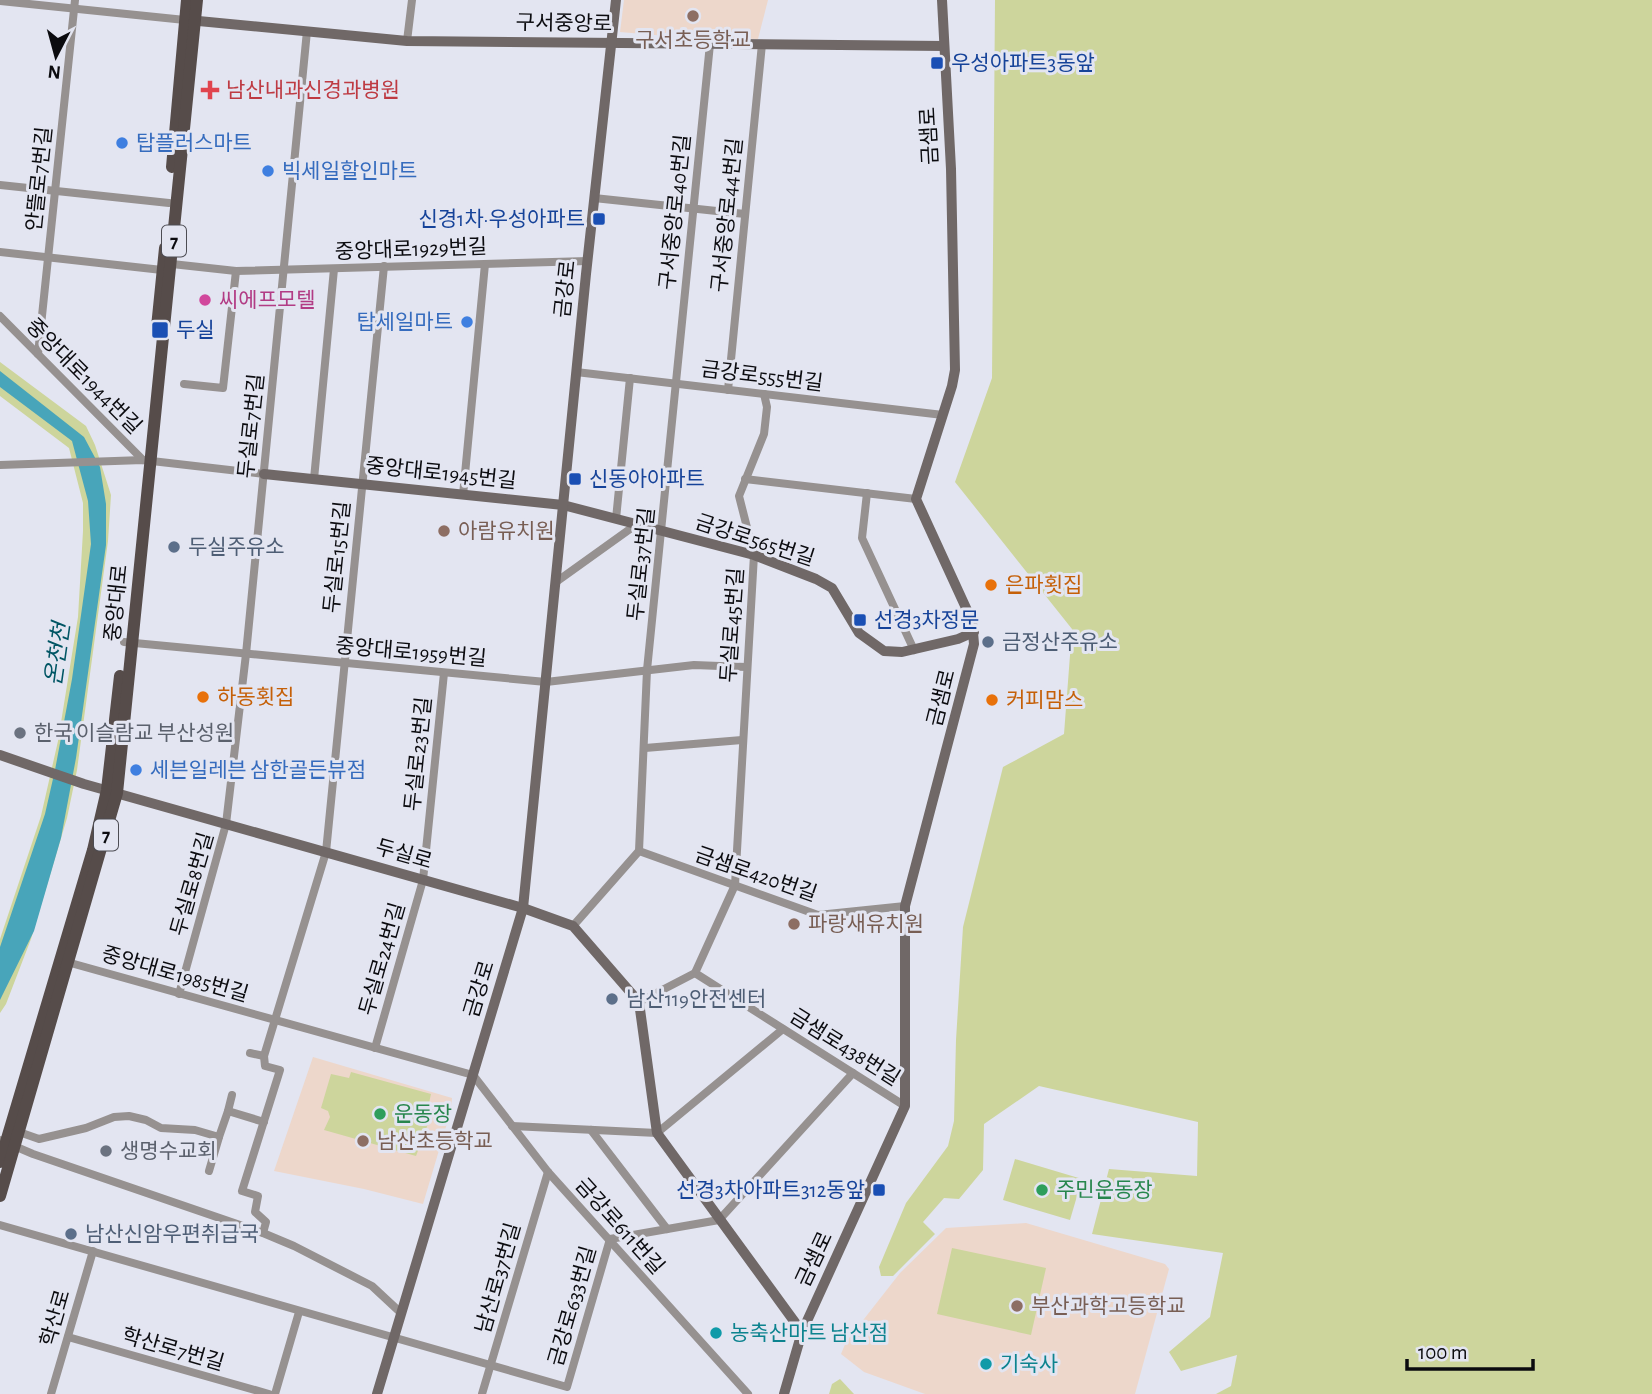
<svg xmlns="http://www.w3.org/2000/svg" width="1652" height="1394" font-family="'Alegreya Sans','Noto Sans KR',sans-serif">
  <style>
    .education { fill: #edd7cb }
    .green { fill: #cdd59c }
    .water { fill: #48a5ba }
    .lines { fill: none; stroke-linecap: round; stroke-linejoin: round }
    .street { stroke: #969190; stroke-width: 8 }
    .secondary { stroke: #706867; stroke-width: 10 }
    .primary { stroke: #564c4a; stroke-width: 12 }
    .education-dot { fill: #8d6e63; stroke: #e3e5f1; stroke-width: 2.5 }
    .transit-dot { fill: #1a4fb4; stroke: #e3e5f1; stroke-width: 2.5 }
    .health-dot { fill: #e0444e; stroke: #e3e5f1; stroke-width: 2.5 }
    .shop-dot { fill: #3f7fe0; stroke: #e3e5f1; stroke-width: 2.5 }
    .hotel-dot { fill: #d1479c; stroke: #e3e5f1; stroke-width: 2.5 }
    .service-dot { fill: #5c6f8a; stroke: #e3e5f1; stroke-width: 2.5 }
    .food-dot { fill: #e8710a; stroke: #e3e5f1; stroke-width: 2.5 }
    .worship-dot { fill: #6b7280; stroke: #e3e5f1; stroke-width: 2.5 }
    .leisure-dot { fill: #2e9e5b; stroke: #e3e5f1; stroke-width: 2.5 }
    .culture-dot { fill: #0f9aa8; stroke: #e3e5f1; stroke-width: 2.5 }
    .labels { text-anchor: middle; stroke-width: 6; stroke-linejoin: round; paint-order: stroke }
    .shield { fill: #e3e5f1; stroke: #4c4c53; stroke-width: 2 }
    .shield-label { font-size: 19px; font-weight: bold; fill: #0b0b0f }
    .street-label { font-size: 21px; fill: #0b0b0f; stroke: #e3e5f1 }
    .education-label { font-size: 21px; fill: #785e54; stroke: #e3e5f1; text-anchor: start }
    .transit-label { font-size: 21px; fill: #164399; stroke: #e3e5f1; text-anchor: start }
    .health-label { font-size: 21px; fill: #be3a42; stroke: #e3e5f1; text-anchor: start }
    .shop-label { font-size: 21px; fill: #366cbe; stroke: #e3e5f1; text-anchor: start }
    .hotel-label { font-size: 21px; fill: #b23c85; stroke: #e3e5f1; text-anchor: start }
    .service-label { font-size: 21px; fill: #4e5e75; stroke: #e3e5f1; text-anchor: start }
    .food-label { font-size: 21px; fill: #c56008; stroke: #e3e5f1; text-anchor: start }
    .worship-label { font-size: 21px; fill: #5b616d; stroke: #e3e5f1; text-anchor: start }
    .leisure-label { font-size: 21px; fill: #27864d; stroke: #e3e5f1; text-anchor: start }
    .culture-label { font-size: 21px; fill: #0d838f; stroke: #e3e5f1; text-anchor: start }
    .water-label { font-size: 23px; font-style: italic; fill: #005564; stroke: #e3e5f1 }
  </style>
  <rect width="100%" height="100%" fill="#e3e5f1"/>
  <!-- education -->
  <g class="education">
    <path d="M624 0H768L758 39 666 36 620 32Z"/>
    <path d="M313 1057 452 1098 451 1110 423 1204 364 1189 274 1171Z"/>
    <path d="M1026 1223 1165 1264 1169 1269 1135 1394H925L864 1372 841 1354 846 1342 900 1273 946 1228Z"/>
  </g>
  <!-- green -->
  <g class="green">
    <path d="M995 0H1652V1394H1216L1231 1386 1237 1355 1181 1371 1169 1352 1210 1317 1223 1253 1092 1234 1109 1169 1197 1176 1198 1122 1039 1086 984 1124 983 1170 959 1199 944 1198 923 1222 935 1234 893 1276H881L879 1267 906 1203 948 1146 954 1121 956 1040 963 927 1003 767 1064 734 1072 629 955 482 992 378Z"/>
    <path d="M0 362 86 426 95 445 111 495 108 541 77 770 67 818 31 939 6 1004 0 1013V939L41 816 58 741 78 617 83 531V503L69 448 0 396Z"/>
    <path d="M351 1072 431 1094 429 1103 435 1105 416 1156 324 1130 330 1117 328 1111 321 1108 331 1074 349 1078Z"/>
    <path d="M1015 1159 1082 1179 1070 1220 1003 1200Z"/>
    <path d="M952 1248 1046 1268 1031 1335 937 1314Z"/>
    <path d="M840 1379 854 1394H829L832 1384Z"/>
  </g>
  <!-- water -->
  <path class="water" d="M0 371 84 437 100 467 106 504V545L76 758 61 838 34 931 0 1000V947L45 814 55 770 72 679 91 544 88 501 72 441 0 387Z"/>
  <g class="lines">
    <!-- street -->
    <g class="street">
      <path d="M0 1 185 20"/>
      <path d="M407 41 412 0"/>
      <path d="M0 185 169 203"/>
      <path d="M594 198 745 214"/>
      <path d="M0 252 162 270"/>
      <path d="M172 264 236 271 588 261"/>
      <path d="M0 316 143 460"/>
      <path d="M38 354 75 0"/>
      <path d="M576 372 943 415"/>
      <path d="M184 384 223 388 236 271"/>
      <path d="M728 390 762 44"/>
      <path d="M0 465 143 460 264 474"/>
      <path d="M314 479 334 269"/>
      <path d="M745 479 916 499"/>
      <path d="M867 493 862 538 914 650"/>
      <path d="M463 495 485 264"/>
      <path d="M616 519 630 378"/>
      <path d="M556 582 637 524"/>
      <path d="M124 642 546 682 694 665 746 667"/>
      <path d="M645 748 742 740"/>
      <path d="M639 851 818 915 905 906"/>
      <path d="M573 926 639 851 647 670 710 44"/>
      <path d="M67 962 473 1075 548 1172 748 1394"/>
      <path d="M695 973 905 1106"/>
      <path d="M179 994 226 824 246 654 307 31"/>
      <path d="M639 1002 695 973 735 885 754 555 739 496 764 434 767 407 764 394"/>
      <path d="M375 1048 423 880 444 673"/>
      <path d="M250 1053 264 1056"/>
      <path d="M228 1111 232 1095"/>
      <path d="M512 1126 657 1133 783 1029"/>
      <path d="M591 1130 667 1229"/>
      <path d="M19 1132 39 1139 86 1128 114 1117 129 1116 146 1120 161 1128 195 1130 219 1137 228 1111 264 1122"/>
      <path d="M0 1140 33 1154 263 1233 294 1246 372 1286 401 1313"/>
      <path d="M209 1171 219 1137"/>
      <path d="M0 1225 567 1387 610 1239 719 1220 853 1073"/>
      <path d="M263 1233 266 1222 255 1212 258 1196 242 1191 280 1070 265 1066 264 1056 326 852 384 266"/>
      <path d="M68 1337 269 1394"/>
      <path d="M51 1394 93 1251"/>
      <path d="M275 1394 299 1312"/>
      <path d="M482 1394 548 1172"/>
    </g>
    <!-- secondary -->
    <g class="secondary">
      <path d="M188 20 407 41 944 46"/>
      <path d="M264 474 563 505 754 555 816 579 832 588 859 633 884 651 902 652 958 639 974 632"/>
      <path d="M0 755 84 784 523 908 573 926 639 1002 657 1133 802 1332"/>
      <path d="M377 1394 523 908 586 274 616 0"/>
      <path d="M784 1394 802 1332 905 1106V906L974 644 972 621 916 499 952 386 955 370 951 169 942 0"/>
    </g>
    <!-- primary -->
    <g class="primary">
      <path d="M172 167 187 0"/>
      <path d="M157 327 165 248"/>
      <path d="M0 1162 93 850 107 790 120 676"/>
      <path d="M0 1196 117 793 197 0"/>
    </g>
  </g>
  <!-- markers -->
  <g class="education-dot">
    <circle cx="693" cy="16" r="7"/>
    <circle cx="444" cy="531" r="7"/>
    <circle cx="794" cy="924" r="7"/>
    <circle cx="363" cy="1141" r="7"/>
    <circle cx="1017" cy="1306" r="7"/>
  </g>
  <g class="transit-dot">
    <rect x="930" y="56" width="14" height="14" rx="3.5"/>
    <rect x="592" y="212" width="14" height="14" rx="3.5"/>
    <rect x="151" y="321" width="18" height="18" rx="3.5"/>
    <rect x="568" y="472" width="14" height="14" rx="3.5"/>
    <rect x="853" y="613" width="14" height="14" rx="3.5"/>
    <rect x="872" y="1183" width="14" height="14" rx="3.5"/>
  </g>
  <path class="health-dot" d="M206.5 79.5h7v7h7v7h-7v7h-7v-7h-7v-7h7z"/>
  <g class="shop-dot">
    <circle cx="122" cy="143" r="7"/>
    <circle cx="268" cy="171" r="7"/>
    <circle cx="467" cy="322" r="7"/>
    <circle cx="136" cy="770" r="7"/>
  </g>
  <circle class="hotel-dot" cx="205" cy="300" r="7"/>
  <g class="service-dot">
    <circle cx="174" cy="547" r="7"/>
    <circle cx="988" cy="642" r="7"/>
    <circle cx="612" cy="999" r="7"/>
    <circle cx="71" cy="1234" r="7"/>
  </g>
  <g class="food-dot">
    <circle cx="991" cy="585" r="7"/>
    <circle cx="203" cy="697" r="7"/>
    <circle cx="992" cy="700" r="7"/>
  </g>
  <g class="worship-dot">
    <circle cx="20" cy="733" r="7"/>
    <circle cx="106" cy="1151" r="7"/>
  </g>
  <g class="leisure-dot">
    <circle cx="380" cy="1114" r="7"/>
    <circle cx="1042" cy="1190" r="7"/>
  </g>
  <g class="culture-dot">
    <circle cx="716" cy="1333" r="7"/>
    <circle cx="986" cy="1364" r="7"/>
  </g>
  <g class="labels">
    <!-- shield labels -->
    <g class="shield">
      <rect x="162" y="225.5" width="24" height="31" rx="5"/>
      <rect x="94" y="819.5" width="24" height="31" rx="5"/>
    </g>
    <g class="shield-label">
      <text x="174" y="248">7</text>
      <text x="106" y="842">7</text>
    </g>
    <!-- street labels -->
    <g class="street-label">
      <text transform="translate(564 23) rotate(1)" y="7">구서중앙로</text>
      <text transform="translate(929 136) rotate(-93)" y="7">금샘로</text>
      <text transform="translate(39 179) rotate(-84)" y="7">안뜰로7번길</text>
      <text transform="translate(675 212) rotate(-84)" y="7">구서중앙로40번길</text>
      <text transform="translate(727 215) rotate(-84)" y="7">구서중앙로44번길</text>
      <text transform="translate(411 249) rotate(-2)" y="7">중앙대로1929번길</text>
      <text transform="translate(565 289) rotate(-84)" y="7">금강로</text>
      <text transform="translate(84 376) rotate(45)" y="7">중앙대로1944번길</text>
      <text transform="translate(762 376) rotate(7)" y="7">금강로555번길</text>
      <text transform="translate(251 426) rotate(-84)" y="7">두실로7번길</text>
      <text transform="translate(441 473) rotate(6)" y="7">중앙대로1945번길</text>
      <text transform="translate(755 540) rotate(18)" y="7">금강로565번길</text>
      <text transform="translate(337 557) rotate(-84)" y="7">두실로15번길</text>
      <text transform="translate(641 564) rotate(-84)" y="7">두실로37번길</text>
      <text transform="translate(116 603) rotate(-84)" y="7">중앙대로</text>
      <text transform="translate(732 625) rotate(-86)" y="7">두실로45번길</text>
      <text transform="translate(411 652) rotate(5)" y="7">중앙대로1959번길</text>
      <text transform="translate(941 698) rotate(-76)" y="7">금샘로</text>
      <text transform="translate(418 754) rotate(-84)" y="7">두실로23번길</text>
      <text transform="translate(404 854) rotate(16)" y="7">두실로</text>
      <text transform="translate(756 874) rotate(19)" y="7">금샘로420번길</text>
      <text transform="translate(192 884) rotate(-74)" y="7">두실로8번길</text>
      <text transform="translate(382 959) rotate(-74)" y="7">두실로24번길</text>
      <text transform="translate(175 974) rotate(16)" y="7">중앙대로1985번길</text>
      <text transform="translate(479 989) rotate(-73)" y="7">금강로</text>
      <text transform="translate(845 1047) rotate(32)" y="7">금샘로438번길</text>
      <text transform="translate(620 1226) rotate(48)" y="7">금강로611번길</text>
      <text transform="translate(814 1259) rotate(-65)" y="7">금샘로</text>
      <text transform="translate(498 1278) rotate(-74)" y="7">남산로37번길</text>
      <text transform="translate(572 1306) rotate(-74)" y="7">금강로633번길</text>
      <text transform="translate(55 1318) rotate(-74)" y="7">학산로</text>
      <text transform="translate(173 1349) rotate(16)" y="7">학산로7번길</text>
    </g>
    <!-- education labels -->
    <g class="education-label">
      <text x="693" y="47" text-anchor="middle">구서초등학교</text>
      <text x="458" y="538">아람유치원</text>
      <text x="808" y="931">파랑새유치원</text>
      <text x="377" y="1148">남산초등학교</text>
      <text x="1031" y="1313">부산과학고등학교</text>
    </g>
    <!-- transit labels -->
    <g class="transit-label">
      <text x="951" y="70">우성아파트3동앞</text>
      <text x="585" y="226" text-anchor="end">신경1차·우성아파트</text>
      <text x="176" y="337">두실</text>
      <text x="589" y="486">신동아아파트</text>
      <text x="874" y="627">선경3차정문</text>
      <text x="865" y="1197" text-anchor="end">선경3차아파트312동앞</text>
    </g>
    <!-- health labels -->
    <g class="health-label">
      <text x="226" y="97">남산내과신경과병원</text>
    </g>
    <!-- shop labels -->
    <g class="shop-label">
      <text x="136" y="150">탑플러스마트</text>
      <text x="282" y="178">빅세일할인마트</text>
      <text x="453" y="329" text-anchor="end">탑세일마트</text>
      <text x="150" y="777">세븐일레븐 삼한골든뷰점</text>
    </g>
    <!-- hotel labels -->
    <g class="hotel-label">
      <text x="219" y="307">씨에프모텔</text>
    </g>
    <!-- service labels -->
    <g class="service-label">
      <text x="188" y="554">두실주유소</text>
      <text x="1002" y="649">금정산주유소</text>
      <text x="626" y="1006">남산119안전센터</text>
      <text x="85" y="1241">남산신암우편취급국</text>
    </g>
    <!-- food labels -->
    <g class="food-label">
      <text x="1005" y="592">은파횟집</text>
      <text x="217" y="704">하동횟집</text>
      <text x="1006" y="707">커피맘스</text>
    </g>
    <!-- worship labels -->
    <g class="worship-label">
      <text x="34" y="740">한국 이슬람교 부산성원</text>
      <text x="120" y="1158">생명수교회</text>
    </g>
    <!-- leisure labels -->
    <g class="leisure-label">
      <text x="394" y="1121">운동장</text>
      <text x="1056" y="1197">주민운동장</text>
    </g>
    <!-- culture labels -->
    <g class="culture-label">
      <text x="730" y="1340">농축산마트 남산점</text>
      <text x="1000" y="1371">기숙사</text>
    </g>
    <!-- water labels -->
    <g class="water-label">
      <text transform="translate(57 654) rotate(-82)" y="8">온천천</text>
    </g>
  </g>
  <!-- north arrow -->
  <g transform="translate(56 56) rotate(186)" stroke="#e3e5f1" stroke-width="5" paint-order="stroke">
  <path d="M0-5L12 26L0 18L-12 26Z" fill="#0b0b0f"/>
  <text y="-10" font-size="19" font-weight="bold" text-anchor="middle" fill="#0b0b0f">N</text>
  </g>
  <!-- scale -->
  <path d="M1407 1359v10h126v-10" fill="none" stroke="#0b0b0f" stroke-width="3.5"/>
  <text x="1418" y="1359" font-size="21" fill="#0b0b0f" stroke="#e3e5f1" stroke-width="5" paint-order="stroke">100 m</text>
</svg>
